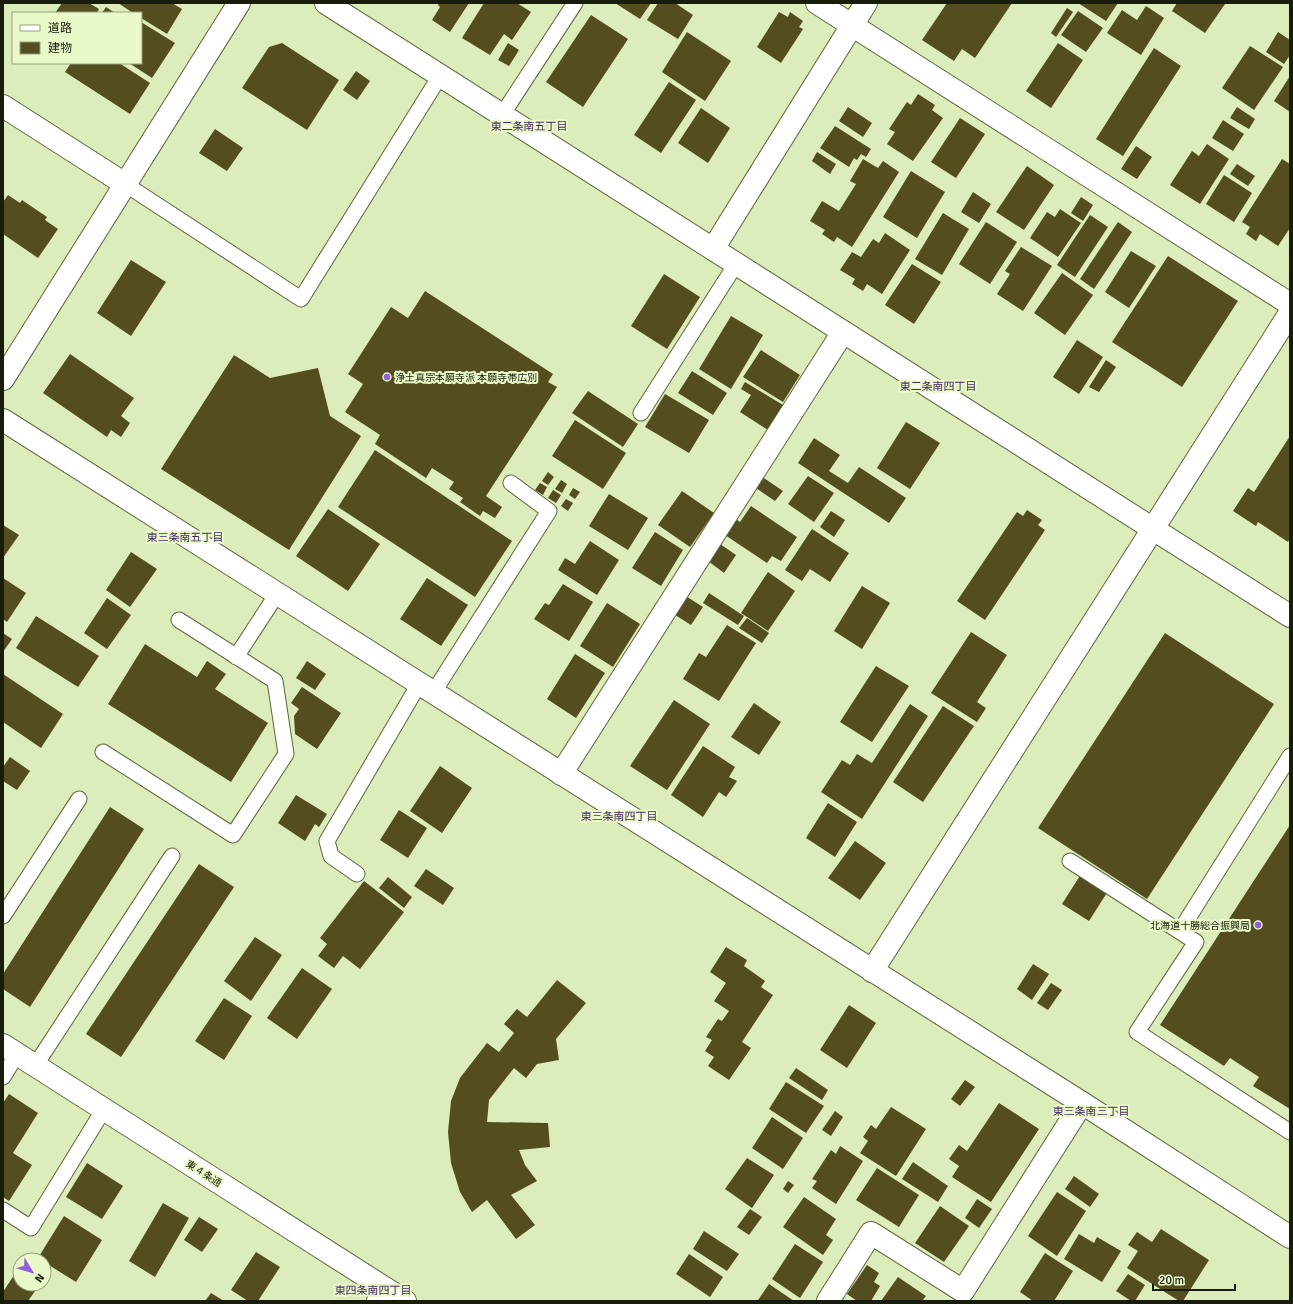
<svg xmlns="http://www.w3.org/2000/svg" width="1293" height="1304" font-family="Signika,'Noto Sans JP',sans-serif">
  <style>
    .building { fill: #534d1f }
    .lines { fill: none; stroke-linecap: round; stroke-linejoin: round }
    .lane-casing { stroke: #5c673c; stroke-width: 17 }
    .street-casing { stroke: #5c673c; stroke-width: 24 }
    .secondary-casing { stroke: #5c673c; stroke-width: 24 }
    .lane { stroke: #fff; stroke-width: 15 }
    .street { stroke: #fff; stroke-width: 22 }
    .secondary { stroke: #fff; stroke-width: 22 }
    .poi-dot { fill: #935ed7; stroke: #eaf9c8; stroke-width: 1.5 }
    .labels { text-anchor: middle; stroke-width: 4; stroke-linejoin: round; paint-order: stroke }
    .poi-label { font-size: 10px; fill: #181d0b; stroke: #eaf9c8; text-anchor: start }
    .street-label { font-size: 10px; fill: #181d0b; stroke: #eaf9c8 }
    .neighbourhood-label { font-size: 11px; fill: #432964; stroke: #eaf9c8 }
  </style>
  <rect width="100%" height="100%" fill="#ddecbb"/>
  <!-- building -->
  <g class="building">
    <path d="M62 3H89L99 9 97 13H55Z"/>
    <path d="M118 3H172L182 9 167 34 141 18V13H133Z"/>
    <path d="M439 3H469L450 32 432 20 440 7 438 5Z"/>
    <path d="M484 3H517L531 12 512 40 504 34 490 55 462 38Z"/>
    <path d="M615 3H651L640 19Z"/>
    <path d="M658 3H675L693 15 678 39 647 20Z"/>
    <path d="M947 3H1012L975 58 962 49 954 61 922 40Z"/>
    <path d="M1078 3H1118L1106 21Z"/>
    <path d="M1177 3H1224L1225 4 1205 33 1172 11Z"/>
    <path d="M1146 6 1164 18 1141 55 1107 33 1122 10 1137 20Z"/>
    <path d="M106 7 115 13H102Z"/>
    <path d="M1067 8 1073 12 1056 37 1051 33Z"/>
    <path d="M1078 11 1103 28 1086 52 1061 35Z"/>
    <path d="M779 12 788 17 790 12 803 21 799 27 803 29 781 63 757 47Z"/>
    <path d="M591 15 628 39 583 107 546 82Z"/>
    <path d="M141 22 175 43 152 78 129 63H141Z"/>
    <path d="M687 32 731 61 705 101 662 72Z"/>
    <path d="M1278 32 1290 40V55L1284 64 1266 52Z"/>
    <path d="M282 43 339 80 307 130 242 88 269 47Z"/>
    <path d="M508 43 519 50 509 66 498 60Z"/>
    <path d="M1058 43 1083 60 1051 108 1026 91Z"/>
    <path d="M1250 46 1283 67 1254 110 1222 88Z"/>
    <path d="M1154 48 1181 66 1123 156 1096 139Z"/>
    <path d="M71 63H119L150 83 130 114 65 72Z"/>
    <path d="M356 71 370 81 357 100 343 90Z"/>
    <path d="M1290 76V112L1274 101Z"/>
    <path d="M669 82 696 100 661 153 634 135Z"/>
    <path d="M918 94 935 105 932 110 943 118 913 161 887 144 895 132 889 129 907 102 911 105Z"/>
    <path d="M848 107 872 123 863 137 839 121Z"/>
    <path d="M1237 107 1255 119 1249 129 1230 118Z"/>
    <path d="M701 108 730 128 708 163 678 143Z"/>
    <path d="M960 118 985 134 956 178 931 162Z"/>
    <path d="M1223 120 1244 134 1233 151 1212 138Z"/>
    <path d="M835 126 871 149 866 157 861 154 857 160 854 158 849 167 820 148Z"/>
    <path d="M215 129 243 148 227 171 199 153Z"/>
    <path d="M1207 144 1229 159 1200 204 1170 185 1192 151 1199 156Z"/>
    <path d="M1136 146 1152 157 1137 179 1121 169Z"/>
    <path d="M817 152 836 164 830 174 812 161Z"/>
    <path d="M863 159 878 168 883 161 899 172 852 247 837 237 834 242 822 234 825 230 810 221 822 201 839 211 856 184 850 181Z"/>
    <path d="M1282 159 1290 164V228L1278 246 1260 234 1256 241 1246 234 1250 227 1242 222Z"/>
    <path d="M1237 164 1255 176 1248 186 1230 174Z"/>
    <path d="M1027 166 1054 185 1024 230 996 212Z"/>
    <path d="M911 171 945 192 917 238 883 217Z"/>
    <path d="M1224 175 1252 193 1234 222 1206 204Z"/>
    <path d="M973 192 991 204 979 223 961 212Z"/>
    <path d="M8 195 20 203 22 200 47 217 45 220 58 229 38 258 3 234V202Z"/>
    <path d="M1081 197 1093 205 1083 221 1071 213Z"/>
    <path d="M1060 209 1081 223 1058 257 1030 238 1047 212 1055 217Z"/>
    <path d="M943 213 969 229 942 275 915 259Z"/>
    <path d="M1090 215 1108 227 1075 277 1057 265Z"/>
    <path d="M986 222 1017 242 990 284 959 264Z"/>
    <path d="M1118 222 1132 232 1094 289 1080 279Z"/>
    <path d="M885 233 910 250 882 294 867 284 863 291 852 284 855 279 840 270 852 252 861 257 873 239 879 243Z"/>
    <path d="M1021 247 1052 266 1023 311 997 294 1010 274 1005 271Z"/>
    <path d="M1131 251 1156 266 1129 308 1105 292Z"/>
    <path d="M1168 256 1238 301 1182 387 1112 342Z"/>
    <path d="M131 260 166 282 131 336 97 313Z"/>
    <path d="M912 264 941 282 914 324 885 305Z"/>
    <path d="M1062 273 1093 295 1065 335 1034 313Z"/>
    <path d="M664 274 700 297 667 349 631 326Z"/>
    <path d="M425 291 553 374 548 382 557 387 486 496 502 507 495 518 483 511 480 516 460 502 463 498 449 489 454 482 432 468 426 478 375 444 380 435 345 412 363 384 348 374 391 307 408 318Z"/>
    <path d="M731 316 763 335 731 389 699 369Z"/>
    <path d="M1077 340 1103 357 1079 394 1053 377Z"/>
    <path d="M761 350 800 375 783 402 743 377Z"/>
    <path d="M70 354 134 398 121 416 130 423 121 437 111 430 107 437 43 393Z"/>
    <path d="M234 355 270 378 318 368 330 416 361 436 289 550 161 469Z"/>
    <path d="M1106 360 1116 367 1099 392 1089 387Z"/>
    <path d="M692 371 727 393 713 415 678 393Z"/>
    <path d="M745 382 783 405 768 430 740 412 751 395 741 389Z"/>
    <path d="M588 391 638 424 623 447 572 413Z"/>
    <path d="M665 394 709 420 689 453 645 427Z"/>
    <path d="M575 420 626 453 603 489 552 456Z"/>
    <path d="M906 422 940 443 910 489 877 468Z"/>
    <path d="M1290 436V538L1288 542 1258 522 1256 526 1233 511 1248 488 1254 492Z"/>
    <path d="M814 438 840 455 829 471 848 483 859 467 906 498 889 523 798 463Z"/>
    <path d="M375 450 512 541 475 597 338 507Z"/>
    <path d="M548 472 554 477 548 485 542 481Z"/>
    <path d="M761 476 783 491 775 501 753 486Z"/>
    <path d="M808 476 834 493 814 522 788 504Z"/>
    <path d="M561 480 567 484 562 493 555 489Z"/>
    <path d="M540 483 547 487 543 495 535 490Z"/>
    <path d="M573 488 580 492 575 499 569 495Z"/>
    <path d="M553 490 561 495 556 503 548 498Z"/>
    <path d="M682 491 714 513 690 547 658 525Z"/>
    <path d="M609 494 648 518 628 550 589 526Z"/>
    <path d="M566 499 573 503 568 511 561 506Z"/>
    <path d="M751 506 797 537 781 561 772 556 767 563 725 535 736 519 740 522Z"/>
    <path d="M328 509 380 544 348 591 296 556Z"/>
    <path d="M1027 510 1042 520 1038 525 1045 530 985 620 957 601 1017 512 1023 516Z"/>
    <path d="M831 511 845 520 834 537 820 527Z"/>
    <path d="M3 525 19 535 3 558Z"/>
    <path d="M812 529 849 553 830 582 810 569 802 581 785 570Z"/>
    <path d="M655 532 683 550 661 586 632 568Z"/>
    <path d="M590 541 619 560 597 595 558 570 565 558 575 564Z"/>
    <path d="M720 544 736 555 724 573 708 561Z"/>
    <path d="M131 552 157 569 130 607 106 590Z"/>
    <path d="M768 572 795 591 768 631 741 613Z"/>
    <path d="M3 578 26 593 7 622 3 619Z"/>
    <path d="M427 578 468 605 441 646 400 619Z"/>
    <path d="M563 584 593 602 569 641 534 619 545 603 549 605Z"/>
    <path d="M862 586 890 603 862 649 834 631Z"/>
    <path d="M709 593 744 616 738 625 703 603Z"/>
    <path d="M684 595 703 607 691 625 672 613Z"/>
    <path d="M107 598 131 615 107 649 84 633Z"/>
    <path d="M607 603 640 624 613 667 580 646Z"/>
    <path d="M36 616 99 656 78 687 16 648Z"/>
    <path d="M747 618 769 633 762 643 739 628Z"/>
    <path d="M727 625 756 643 719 701 683 679 699 653 706 657Z"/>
    <path d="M971 632 1007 655 977 702 986 708 977 722 931 693Z"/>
    <path d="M3 633 12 639 3 652Z"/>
    <path d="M1165 633 1274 704 1147 899 1038 828Z"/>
    <path d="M145 644 197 677 207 661 226 674 215 689 268 723 231 782 108 704Z"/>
    <path d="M575 654 605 673 576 718 547 699Z"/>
    <path d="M307 661 326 674 315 690 296 678Z"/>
    <path d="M876 666 909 686 872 742 840 722Z"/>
    <path d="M3 674 63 714 41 748 3 722Z"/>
    <path d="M302 687 341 713 317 749 295 734 294 716 299 709 291 703Z"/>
    <path d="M674 700 710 724 667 790 630 766Z"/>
    <path d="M754 703 781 722 759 755 731 737Z"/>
    <path d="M910 704 928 716 862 819 821 792 842 760 850 765 857 754 872 763Z"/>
    <path d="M943 706 974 726 923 802 893 782Z"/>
    <path d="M703 746 735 767 729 777 737 781 726 797 719 792 703 817 671 795Z"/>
    <path d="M10 757 30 771 17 790 3 781V767Z"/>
    <path d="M440 766 472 788 442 833 410 811Z"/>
    <path d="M296 795 327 814 319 827 315 824 305 841 278 823Z"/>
    <path d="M828 803 857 822 835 857 806 838Z"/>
    <path d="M110 807 144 829 30 1007 3 989V974Z"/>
    <path d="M399 810 427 828 408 858 380 840Z"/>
    <path d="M1290 825V1109L1253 1086 1259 1077 1230 1058 1224 1066 1160 1025Z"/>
    <path d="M855 841 886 863 860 900 828 878Z"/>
    <path d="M199 864 234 887 121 1057 86 1034Z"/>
    <path d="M426 869 454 888 443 905 414 886Z"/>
    <path d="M1083 871 1110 888 1089 921 1062 904Z"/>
    <path d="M388 877 412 897 404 908 379 888Z"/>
    <path d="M364 881 404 912 360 969 343 956 334 968 318 956 327 944 320 938Z"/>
    <path d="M255 937 282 955 251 1001 224 981Z"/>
    <path d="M726 947 747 960 744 966 765 981 761 987 773 995 742 1042 751 1048 729 1080 708 1066 714 1057 705 1051 712 1040 706 1037 718 1019 722 1021 729 1011 714 1001 726 983 710 972Z"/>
    <path d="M1033 964 1049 974 1032 1000 1017 989Z"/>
    <path d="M302 968 332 989 297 1039 267 1018Z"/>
    <path d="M557 980 586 1003 556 1039 559 1060 537 1064 526 1078 514 1068 489 1100 487 1122 548 1123 550 1147 519 1150 525 1165 537 1181 511 1195 535 1225 516 1239 487 1200 472 1212 460 1192 451 1163 448 1132 451 1101 460 1078 487 1043 499 1052 514 1033 504 1024 517 1009 527 1017Z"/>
    <path d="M1051 983 1062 990 1048 1010 1037 1003Z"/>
    <path d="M224 998 252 1016 224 1060 195 1041Z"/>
    <path d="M849 1005 876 1023 847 1068 820 1050Z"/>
    <path d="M796 1068 828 1090 822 1100 789 1078Z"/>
    <path d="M965 1080 975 1087 960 1106 951 1099Z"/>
    <path d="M786 1082 824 1106 806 1133 769 1109Z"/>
    <path d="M9 1094 38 1113 13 1153 32 1165 9 1201 3 1197V1103Z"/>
    <path d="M999 1103 1039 1129 991 1202 952 1177 959 1166 949 1159 959 1145 967 1151Z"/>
    <path d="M891 1107 926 1129 896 1176 860 1153 868 1141 863 1137 871 1125 876 1129Z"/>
    <path d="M835 1111 843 1117 831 1136 822 1130Z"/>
    <path d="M772 1117 803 1138 783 1169 752 1148Z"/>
    <path d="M840 1146 863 1161 836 1204 812 1188 817 1181 812 1179 831 1150 836 1154Z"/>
    <path d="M747 1158 774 1175 752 1208 725 1189Z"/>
    <path d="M913 1162 948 1186 938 1202 902 1179Z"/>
    <path d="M87 1163 123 1186 102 1219 66 1197Z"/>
    <path d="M877 1168 919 1195 899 1227 856 1200Z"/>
    <path d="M1074 1176 1099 1194 1090 1207 1065 1189Z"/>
    <path d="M788 1181 794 1185 788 1193 783 1189Z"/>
    <path d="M1057 1192 1086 1211 1057 1256 1028 1236Z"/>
    <path d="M804 1197 836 1219 826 1235 833 1240 823 1255 783 1227Z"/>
    <path d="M977 1199 992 1209 979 1228 965 1218Z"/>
    <path d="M163 1203 189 1218 155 1277 129 1261Z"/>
    <path d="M940 1206 969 1226 944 1262 915 1243Z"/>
    <path d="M750 1209 762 1217 749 1235 737 1227Z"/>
    <path d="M64 1216 102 1240 76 1282 44 1262V1260L38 1258Z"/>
    <path d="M199 1217 218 1229 202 1252 184 1240Z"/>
    <path d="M1161 1229 1209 1260 1183 1301H1179L1127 1268 1138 1251 1128 1245 1137 1232 1152 1242Z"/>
    <path d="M704 1231 739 1254 727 1271 693 1249Z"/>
    <path d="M1079 1234 1094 1243 1097 1237 1121 1251 1102 1282 1064 1259Z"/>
    <path d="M795 1244 823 1262 800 1298 772 1279Z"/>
    <path d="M256 1252 280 1267 258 1301H248L231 1290Z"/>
    <path d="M1045 1253 1073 1271 1054 1301H1033L1020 1292Z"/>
    <path d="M689 1254 723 1277 710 1297 676 1274Z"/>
    <path d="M867 1265 879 1273 874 1282 880 1286 871 1301H857L847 1294Z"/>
    <path d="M20 1266V1284H40L28 1301H3V1292Z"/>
    <path d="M1128 1274 1145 1285 1135 1301H1131L1116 1291Z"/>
    <path d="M898 1277 926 1296 922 1301H881Z"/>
    <path d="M769 1284 794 1301 758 1300Z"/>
    <path d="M211 1293 224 1301H205Z"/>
  </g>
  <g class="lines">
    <!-- lane casing -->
    <g class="lane-casing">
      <g id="lane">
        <path d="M502 115 575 3"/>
        <path d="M125 184 301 299 440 76"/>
        <path d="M641 413 736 264"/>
        <path d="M236 657 277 594"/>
        <path d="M433 693 549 511 511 483"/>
        <path d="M103 752 233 835 286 754 275 681 179 620"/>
        <path d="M1070 861 1196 942 1137 1032 1290 1132"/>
        <path d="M357 874 331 856 327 841 419 684"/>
        <path d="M3 916 79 799"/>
        <path d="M1180 931 1290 756"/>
        <path d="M35 1066 172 856"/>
        <path d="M3 1077 17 1054"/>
        <path d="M3 1210 31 1228 104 1109"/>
      </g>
    </g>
    <!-- street casing -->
    <g class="street-casing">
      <g id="street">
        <path d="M817 3 1290 304"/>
        <path d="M3 106 125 184"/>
        <path d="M713 249 866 3"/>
        <path d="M561 774 843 332"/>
        <path d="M872 971 1290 313"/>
        <path d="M378 1301 386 1289"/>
        <path d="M828 1301 871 1233 963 1291 1082 1103"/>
      </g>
    </g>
    <!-- secondary casing -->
    <g class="secondary-casing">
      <g id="secondary">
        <path d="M326 3 1290 616"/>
        <path d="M3 379 239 3"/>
        <path d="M3 420 1082 1103 1290 1237"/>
        <path d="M3 1045 405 1301"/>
      </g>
    </g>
    <!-- lane -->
    <use href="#lane" class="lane"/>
    <!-- street -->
    <use href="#street" class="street"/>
    <!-- secondary -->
    <use href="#secondary" class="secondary"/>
  </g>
  <!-- markers -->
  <g class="poi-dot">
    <circle cx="387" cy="377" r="4"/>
    <circle cx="1258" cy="925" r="4"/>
  </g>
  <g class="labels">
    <!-- poi labels -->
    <g class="poi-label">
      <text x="395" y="381">浄土真宗本願寺派 本願寺帯広別</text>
      <text x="1250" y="929" text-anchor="end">北海道十勝総合振興局</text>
    </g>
    <!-- street labels -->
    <g class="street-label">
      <text transform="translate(204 1173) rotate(32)" y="4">東４条通</text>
    </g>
    <!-- neighbourhood labels -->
    <g class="neighbourhood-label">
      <text x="529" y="130">東二条南五丁目</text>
      <text x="938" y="390">東二条南四丁目</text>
      <text x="185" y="541">東三条南五丁目</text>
      <text x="619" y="820">東三条南四丁目</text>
      <text x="1091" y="1115">東三条南三丁目</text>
      <text x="373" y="1294">東四条南四丁目</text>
    </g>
  </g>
  <!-- border -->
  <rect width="1293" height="1304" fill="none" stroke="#181d0b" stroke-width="8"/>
  <!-- legend -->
  <rect x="12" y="12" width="130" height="52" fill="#eaf9c8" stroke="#96a17c"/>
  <rect x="20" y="25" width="20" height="6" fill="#ffffff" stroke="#96a17c"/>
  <text x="48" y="32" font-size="12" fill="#181d0b">道路</text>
  <rect x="20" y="42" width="20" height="12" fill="#534d1f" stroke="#96a17c"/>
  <text x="48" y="52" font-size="12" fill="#181d0b">建物</text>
  <!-- north arrow -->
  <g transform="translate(32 1272) rotate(128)"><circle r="19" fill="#eaf9c8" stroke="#96a17c"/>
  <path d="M0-3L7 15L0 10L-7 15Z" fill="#935ed7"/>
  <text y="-6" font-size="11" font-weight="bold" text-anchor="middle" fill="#181d0b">N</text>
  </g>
  <!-- scale -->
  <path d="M1153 1284v6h82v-6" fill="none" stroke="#181d0b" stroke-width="2"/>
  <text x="1159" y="1284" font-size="12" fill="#181d0b" stroke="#eaf9c8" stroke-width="3" paint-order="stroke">20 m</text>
</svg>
